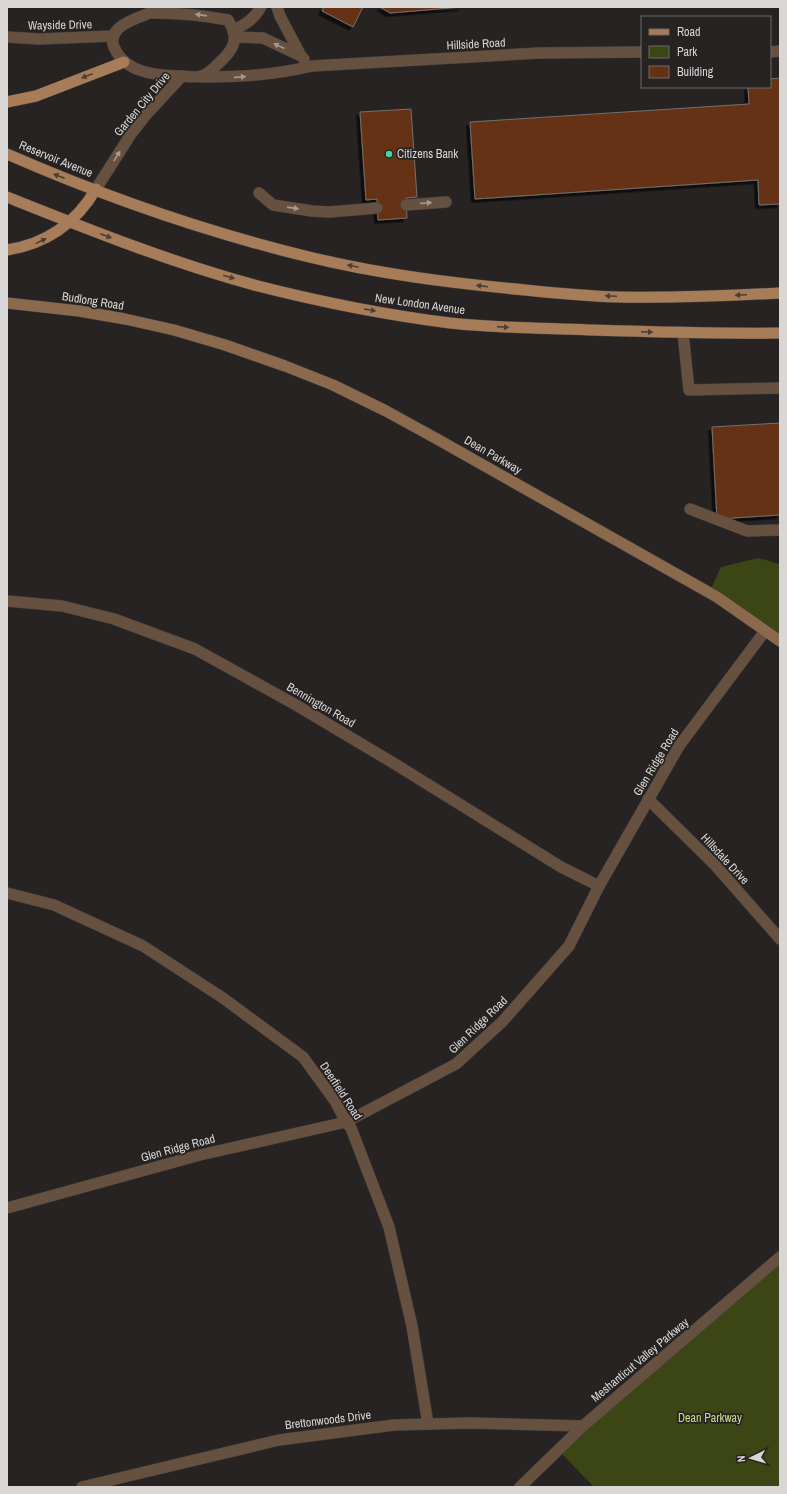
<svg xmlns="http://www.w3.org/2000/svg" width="787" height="1494" font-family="'Archivo Narrow',sans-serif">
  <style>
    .green { fill: #3c4614 }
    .building { fill: #663112; stroke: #73706f; filter: url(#shadow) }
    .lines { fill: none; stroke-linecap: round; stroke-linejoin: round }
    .service-casing { stroke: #42403f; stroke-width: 12 }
    .minor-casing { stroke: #42403f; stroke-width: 12 }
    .tertiary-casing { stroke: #42403f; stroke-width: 12 }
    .secondary-casing { stroke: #42403f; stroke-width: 12 }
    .primary-casing { stroke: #42403f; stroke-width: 12 }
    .service { stroke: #66503f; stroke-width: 11 }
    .minor { stroke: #66503f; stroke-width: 11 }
    .tertiary { stroke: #66503f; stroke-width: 11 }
    .secondary { stroke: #8b694d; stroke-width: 11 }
    .primary { stroke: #a77c58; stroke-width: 11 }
    .oneway { fill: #a59a92 }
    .oneway2 { fill: #4d3e32 }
    .poi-dot { fill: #46d49e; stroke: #262322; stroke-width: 1.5 }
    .labels { text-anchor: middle; stroke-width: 3.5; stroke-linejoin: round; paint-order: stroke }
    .street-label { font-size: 12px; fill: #d8d7d6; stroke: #262322 }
    .poi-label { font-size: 12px; fill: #d8d7d6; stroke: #262322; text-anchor: start }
    .park-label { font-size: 12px; fill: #cadf85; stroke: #262322 }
  </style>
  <defs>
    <filter id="shadow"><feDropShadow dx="-3.5" dy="3.5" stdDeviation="0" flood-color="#0009"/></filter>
  </defs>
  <rect width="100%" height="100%" fill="#262322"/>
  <!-- green -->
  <g class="green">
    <path d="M758 558 780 564V642L710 591 721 567Z"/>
    <path d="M780 1255V1487H594L557 1449Z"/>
  </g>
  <!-- building -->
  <g class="building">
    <path d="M324 7H363L353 27 322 11Z"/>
    <path d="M380 7H462L390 13Z"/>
    <path d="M780 78V204L759 205 758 180 475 199 470 122 749 104 748 87H770V79Z"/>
    <path d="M411 109 417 197 406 198 407 218 378 220 377 199 366 200 360 112Z"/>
    <path d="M780 423V515L717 519 712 427Z"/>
  </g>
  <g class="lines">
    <!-- service casing -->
    <g class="service-casing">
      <g id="service">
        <path d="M259 193 273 205 312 211 329 212 377 208"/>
        <path d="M406 205 446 202"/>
        <path d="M683 333 689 390 780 388"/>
        <path d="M690 509 747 531 780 530"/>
      </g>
    </g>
    <!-- minor casing -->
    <g class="minor-casing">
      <g id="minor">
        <path d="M7 37 39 39 113 36"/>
        <path d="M235 37 263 38 301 56 304 59"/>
        <path d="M770 52 780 51"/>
        <path d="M201 77C241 77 274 75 312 66L539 53 642 52"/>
        <path d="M7 601 62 606 114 619 195 649 296 705 395 764 561 867 599 886"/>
        <path d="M648 799 715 865 780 939"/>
        <path d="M7 893 54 905 143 946 223 998 303 1057 335 1101 346 1122 351 1128 389 1227 412 1326 428 1424"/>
        <path d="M7 1208 200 1155 346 1122 456 1064 502 1022 569 946 599 886 679 746 765 631"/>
        <path d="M82 1487 279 1440 394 1425 469 1423 583 1426"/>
        <path d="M520 1487 583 1426 780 1257"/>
      </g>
    </g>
    <!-- tertiary casing -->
    <g class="tertiary-casing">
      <g id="tertiary">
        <path d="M277 7 280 16 301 56"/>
        <path d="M152 13C179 13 202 15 228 20 237 35 237 45 224 58 219 63 208 75 201 76 194 78 186 76 179 76 155 75 125 73 114 47 111 40 113 34 119 28 130 18 149 15 162 7"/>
        <path d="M234 30C246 24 254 19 261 7"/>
        <path d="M96 189 131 134 145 116 182 76"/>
      </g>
    </g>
    <!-- secondary casing -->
    <g class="secondary-casing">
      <path id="secondary" d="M7 303 79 311 125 319 174 330 225 345 285 366 333 385 386 411 437 439 717 597 780 641"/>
    </g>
    <!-- primary casing -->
    <g class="primary-casing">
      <g id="primary">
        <path d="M7 102 36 96 124 62"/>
        <path d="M7 154C103 196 203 231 305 256 377 274 451 283 525 290 555 293 586 296 617 297 671 298 726 296 780 293"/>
        <path d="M7 197C90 230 172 263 258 286 321 302 386 315 450 323 496 328 543 328 589 330 653 332 716 334 780 333"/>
        <path d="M7 250C46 244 76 223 96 189"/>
      </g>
    </g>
    <!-- service -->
    <use href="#service" class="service"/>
    <!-- minor -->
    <use href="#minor" class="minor"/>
    <!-- tertiary -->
    <use href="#tertiary" class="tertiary"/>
    <!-- secondary -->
    <use href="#secondary" class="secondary"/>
    <!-- primary -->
    <use href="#primary" class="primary"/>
  </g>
  <!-- one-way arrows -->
  <defs><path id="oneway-solid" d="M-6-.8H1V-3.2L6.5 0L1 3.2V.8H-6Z"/></defs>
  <g class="oneway">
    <use href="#oneway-solid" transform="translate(201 15) rotate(-172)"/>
    <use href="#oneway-solid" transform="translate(279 46) rotate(-155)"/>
    <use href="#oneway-solid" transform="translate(240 77) rotate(-4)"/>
    <use href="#oneway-solid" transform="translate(117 156) rotate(-58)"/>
    <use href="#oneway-solid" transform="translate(426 203) rotate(-4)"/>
    <use href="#oneway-solid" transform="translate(293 208) rotate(8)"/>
  </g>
  <g class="oneway2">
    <use href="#oneway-solid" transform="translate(87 76) rotate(159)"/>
    <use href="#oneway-solid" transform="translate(59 176) rotate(-159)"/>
    <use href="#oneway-solid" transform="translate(106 236) rotate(21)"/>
    <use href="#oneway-solid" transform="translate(41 241) rotate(-26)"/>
    <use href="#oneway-solid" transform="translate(353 266) rotate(-168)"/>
    <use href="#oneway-solid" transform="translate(229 277) rotate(16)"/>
    <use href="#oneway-solid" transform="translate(482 286) rotate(-173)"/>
    <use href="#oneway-solid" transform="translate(741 295) rotate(178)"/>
    <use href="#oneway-solid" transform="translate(611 296) rotate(-177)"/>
    <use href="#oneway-solid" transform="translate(370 310) rotate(11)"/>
    <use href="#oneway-solid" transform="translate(503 327) rotate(4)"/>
    <use href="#oneway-solid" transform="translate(647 332) rotate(2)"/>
  </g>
  <!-- markers -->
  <circle class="poi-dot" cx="389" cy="154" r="4"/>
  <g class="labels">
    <!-- street labels -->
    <g class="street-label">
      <text transform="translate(60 25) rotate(-1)" y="4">Wayside Drive</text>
      <text transform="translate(476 44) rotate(-3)" y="4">Hillside Road</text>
      <text transform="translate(142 104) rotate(-50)" y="4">Garden City Drive</text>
      <text transform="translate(56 159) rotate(22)" y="4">Reservoir Avenue</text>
      <text transform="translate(93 301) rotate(9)" y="4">Budlong Road</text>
      <text transform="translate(420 304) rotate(8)" y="4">New London Avenue</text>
      <text transform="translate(493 455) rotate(30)" y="4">Dean Parkway</text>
      <text transform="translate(321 705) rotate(30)" y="4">Bennington Road</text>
      <text transform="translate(656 762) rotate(-59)" y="4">Glen Ridge Road</text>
      <text transform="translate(725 859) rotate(47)" y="4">Hillsdale Drive</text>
      <text transform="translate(478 1025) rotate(-44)" y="4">Glen Ridge Road</text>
      <text transform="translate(341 1091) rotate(57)" y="4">Deerfield Road</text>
      <text transform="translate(178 1148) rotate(-15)" y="4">Glen Ridge Road</text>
      <text transform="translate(640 1360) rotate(-40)" y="4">Meshanticut Valley Parkway</text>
      <text transform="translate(328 1420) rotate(-7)" y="4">Brettonwoods Drive</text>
    </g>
    <!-- poi labels -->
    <g class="poi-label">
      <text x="397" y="158">Citizens Bank</text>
    </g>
    <!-- park labels -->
    <g class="park-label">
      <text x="710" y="1422">Dean Parkway</text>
    </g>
  </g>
  <!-- border -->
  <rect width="787" height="1494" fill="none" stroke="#d8d7d6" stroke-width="16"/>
  <!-- legend -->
  <rect x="641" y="16" width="130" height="72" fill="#262322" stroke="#6d6b6a"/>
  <rect x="649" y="29" width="20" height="6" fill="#a77c58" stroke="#6d6b6a"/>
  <text x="677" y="36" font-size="12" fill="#d8d7d6">Road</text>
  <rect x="649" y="46" width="20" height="12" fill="#3c4614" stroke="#6d6b6a"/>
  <text x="677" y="56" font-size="12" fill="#d8d7d6">Park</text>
  <rect x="649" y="66" width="20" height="12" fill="#663112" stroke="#6d6b6a"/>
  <text x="677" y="76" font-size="12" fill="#d8d7d6">Building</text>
  <!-- north arrow -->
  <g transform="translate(751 1458) rotate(265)" stroke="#262322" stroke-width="3" paint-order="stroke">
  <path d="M0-3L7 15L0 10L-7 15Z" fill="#d8d7d6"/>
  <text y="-6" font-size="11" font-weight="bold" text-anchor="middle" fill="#d8d7d6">N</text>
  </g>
</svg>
